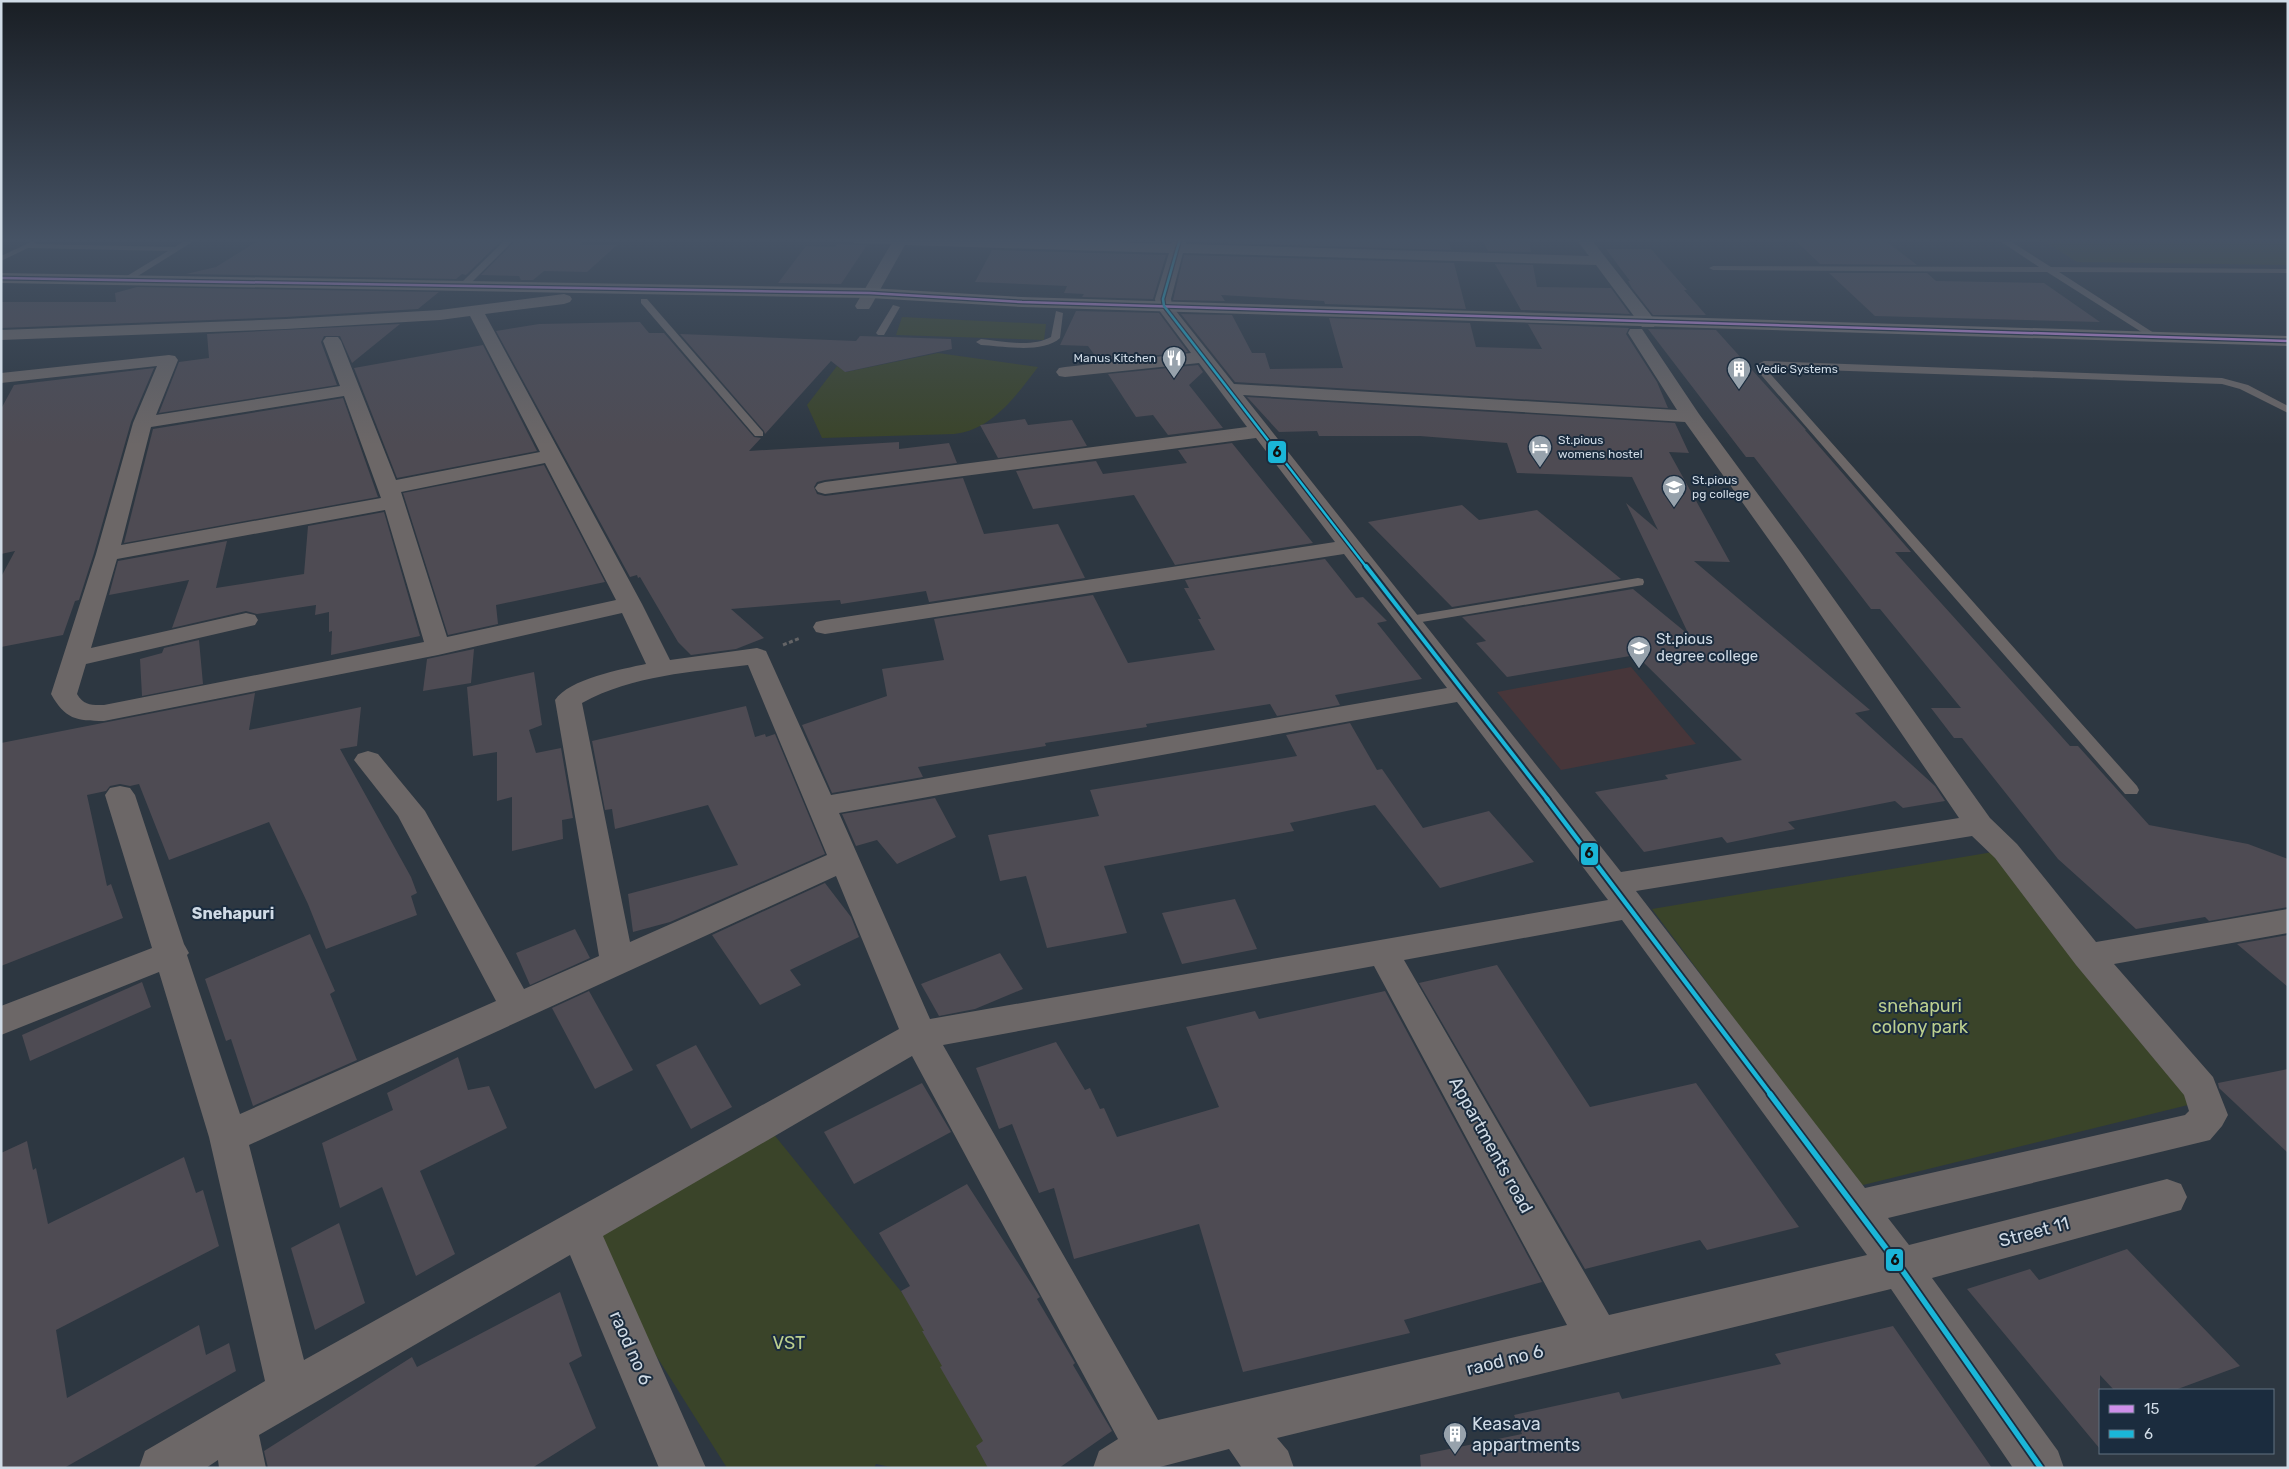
<svg xmlns="http://www.w3.org/2000/svg" width="2289" height="1469" font-family="Rubik,sans-serif">
  <style>
    .education { fill: #47363a }
    .green { fill: #3a4429 }
    .building { fill: #4e4b53 }
    .lines { fill: none; stroke-linecap: round; stroke-linejoin: round }
    .path { stroke: #646466; stroke-width: 3; stroke-dasharray: 4 2.5; stroke-linecap: butt }
    .service { fill: #6c6767; fill-rule: evenodd }
    .minor { fill: #6c6767; fill-rule: evenodd }
    .secondary { fill: #787272; fill-rule: evenodd }
    .bus-1-casing { stroke: #1b2c3e; stroke-width: 5 }
    .bus-2-far3-casing { stroke: #1b2c3e; stroke-width: 5 }
    .bus-2-far2-casing { stroke: #1b2c3e; stroke-width: 8 }
    .bus-2-far1-casing { stroke: #1b2c3e; stroke-width: 8 }
    .bus-2-casing { stroke: #1b2c3e; stroke-width: 9 }
    .bus-1 { stroke: #ce8fe9; stroke-width: 2.5 }
    .bus-2-far3 { stroke: #1ab6d8; stroke-width: 2.5 }
    .bus-2-far2 { stroke: #1ab6d8; stroke-width: 4 }
    .bus-2-far1 { stroke: #1ab6d8; stroke-width: 4.5 }
    .bus-2 { stroke: #1ab6d8; stroke-width: 5.5 }
    .labels { text-anchor: middle; stroke-width: 4; stroke-linejoin: round; paint-order: stroke }
    .far-poi-label { font-size: 12px; fill: #d0dbe6; stroke: #1b2c3e; text-anchor: start }
    .poi-label { font-size: 15px; fill: #d0dbe6; stroke: #1b2c3e; text-anchor: start }
    .neighbourhood-label { font-size: 16px; font-weight: bold; fill: #d0dbe6; stroke: #1b2c3e }
    .near-park-label { font-size: 18px; fill: #bccf8e; stroke: #1b2c3e }
    .near-street-label { font-size: 18px; fill: #d0dbe6; stroke: #1b2c3e }
    .near-poi-label { font-size: 18px; fill: #d0dbe6; stroke: #1b2c3e; text-anchor: start }
    .line-badge { stroke: #1b2c3e; stroke-width: 2 }
    .pale-badge-label { font-size: 14px; text-anchor: middle; font-weight: bold; fill: #111 }
  </style>
  <rect width="100%" height="100%" fill="#2d3741"/>
  <!-- education -->
  <path class="education" d="M1631 667 1696 744 1561 770 1497 692Z"/>
  <!-- green -->
  <g class="green">
    <path d="M2041 239H2288V265L2077 262Z"/>
    <path d="M902 317 1046 324 1044 340 896 335Z"/>
    <path d="M938 353 1038 367C1016 396 992 430 954 434L822 438 807 405 837 366 846 372Z"/>
    <path d="M1999 851 2192 1104 1859 1186 1652 909Z"/>
    <path d="M763 1121 1044 1468H895L876 1464 874 1468H727L582 1238Z"/>
  </g>
  <!-- building -->
  <g class="building">
    <path d="M261 239H503L466 275 462 274 456 279 186 274 216 267Z"/>
    <path d="M517 239H586L580 245H617L587 272 544 271 533 280H521L519 276 481 275Z"/>
    <path d="M1189 239H1448L1451 250 1188 242Z"/>
    <path d="M1482 239 1529 240 1531 252 1488 251Z"/>
    <path d="M1794 239H1883L1917 265 1820 264Z"/>
    <path d="M837 244 867 245 841 284 778 283 806 246 835 247Z"/>
    <path d="M1606 249H1651L1687 290H1684L1706 315H1653L1632 288 1628 281H1630Z"/>
    <path d="M992 250 1166 255 1153 299 1082 297 1084 294 1064 293 1067 286 975 282Z"/>
    <path d="M1184 255 1454 263 1466 309 1325 304 1324 301 1221 295 1225 301 1173 300Z"/>
    <path d="M1495 264 1533 265 1537 287 1611 288 1630 314 1521 310Z"/>
    <path d="M1829 273H1927L1936 281 2044 283 2100 322 1875 316Z"/>
    <path d="M137 287 439 292 418 309 286 317 1 328V302H116L115 293Z"/>
    <path d="M1076 311 1159 313 1188 352 1099 361 1088 346 1060 345Z"/>
    <path d="M1181 314 1232 315 1252 353H1265L1270 369 1343 368 1329 318 1470 323 1476 347 1542 349 1528 324 1629 328 1626 334 1657 382 1668 408 1235 382Z"/>
    <path d="M640 322 649 333H664L754 437 761 438 749 451 899 442V449L949 443 957 463 825 480 817 482 814 487 817 494 825 496 963 478 984 534 1058 524 1085 578 929 602 926 591 841 604 840 600 731 609 764 638 736 649 691 655 678 642 640 577 638 578 637 575 630 577 496 331 539 324Z"/>
    <path d="M400 324 352 363 340 336H324L321 342 337 385 159 413 179 362 209 358 207 334Z"/>
    <path d="M1648 329 1716 330 1806 430H1805L1911 552H1895L2070 746H2078L2149 825 2248 844 2288 859V907L2209 921 2205 917 2136 929 2058 859 1962 738H1954L1931 708H1961L1880 609H1871L1754 457H1746Z"/>
    <path d="M680 334 856 341 860 336 951 339 952 349 845 372 831 361 765 434 764 431Z"/>
    <path d="M483 345 537 451 397 478 354 368Z"/>
    <path d="M1198 365 1203 372 1189 385 1223 428 1168 435 1153 415 1136 417 1108 374Z"/>
    <path d="M154 368 131 422 94 553 79 600 75 601 63 635 1 647V577L15 551 1 554V409L14 385Z"/>
    <path d="M1247 397 1675 423 1689 453 1669 452 1730 562 1694 561 1870 710 1855 713 1935 786 1945 801 1903 808 1895 801 1788 822 1795 829 1727 843 1722 837 1644 852 1595 792 1668 779 1665 775 1742 760 1636 655 1507 677 1476 643 1486 641 1462 617 1633 589 1689 635 1626 503 1658 530 1632 477 1517 473 1507 443 1420 436H1319L1317 431 1279 432Z"/>
    <path d="M343 398 378 497 124 543 153 429Z"/>
    <path d="M1025 419 1028 425 1072 420 1087 446 998 458 980 425Z"/>
    <path d="M1232 443 1313 543 1175 565 1134 495 1033 509 1016 471 1096 461 1103 474 1187 463 1178 450Z"/>
    <path d="M544 465 605 582 496 605 498 624 448 635 403 493Z"/>
    <path d="M1462 505 1479 520 1537 510 1621 579 1452 607 1368 522Z"/>
    <path d="M384 512 420 636 331 655 332 631 329 632V612L315 615 316 605 257 614 246 611 172 628 189 580 109 595 118 561 227 541 216 588 304 574 308 526Z"/>
    <path d="M1325 559 1356 598 1363 597 1387 621 1377 623 1422 679 1335 695 1340 705 1277 716 1270 704 1146 724 1147 727 1045 743 1046 746 918 767 923 777 832 793 802 725 887 696 882 669 944 660 934 619 1093 595 1128 663 1215 650 1198 619H1201L1184 588H1189L1185 580Z"/>
    <path d="M199 640 203 684 142 696 140 659 162 653 164 648Z"/>
    <path d="M474 649 471 683 423 691 427 659Z"/>
    <path d="M534 672 542 725 529 730 536 753 561 748 573 818 562 820 563 839 512 851V797L497 801V752L473 756 467 687Z"/>
    <path d="M255 693 249 730 361 707 357 746 340 749 411 877 417 893 411 896 417 915 326 949 308 904 269 822 169 860 139 784 130 786 120 784 110 786 106 791 87 795 107 886 111 884 123 918 1 966V743Z"/>
    <path d="M746 706 755 737 765 734 766 737 775 734 825 854 670 922 633 932 628 894 738 865 708 805 615 829 612 809 605 810 592 741Z"/>
    <path d="M1350 723 1377 770 1382 769 1423 828 1489 811 1534 862 1440 888 1375 805 1290 823 1294 831 1104 866 1127 933 1047 948 1026 876 1000 881 988 835 1099 816 1090 790 1297 756 1286 735Z"/>
    <path d="M935 798 956 837 897 864 877 840 856 846 842 814Z"/>
    <path d="M825 883 851 917 859 937 790 970 801 985 760 1005 712 935Z"/>
    <path d="M1235 899 1257 949 1182 964 1162 913Z"/>
    <path d="M575 929 590 958 530 985 516 953Z"/>
    <path d="M310 934 335 991 330 994 357 1060 253 1106 231 1039 226 1041 205 979Z"/>
    <path d="M2288 935V987L2237 944Z"/>
    <path d="M1000 953 1023 989 975 1009 939 1016 921 984Z"/>
    <path d="M1497 965 1590 1107 1696 1083 1799 1227 1707 1250 1700 1240 1585 1269 1419 983Z"/>
    <path d="M142 982 151 1007 30 1061 22 1035Z"/>
    <path d="M589 991 633 1070 595 1089 552 1008Z"/>
    <path d="M1385 991 1542 1282 1404 1320 1410 1333 1243 1372 1199 1224 1074 1259 1054 1188 1039 1193 1012 1124 999 1129 976 1068 1056 1042 1085 1090 1090 1088 1100 1109 1104 1108 1117 1137 1219 1107 1186 1027 1255 1011 1259 1019Z"/>
    <path d="M696 1045 732 1107 691 1129 656 1065Z"/>
    <path d="M458 1057 468 1090 489 1086 507 1128 420 1171 455 1254 416 1276 382 1187 340 1208 322 1143 393 1110 387 1093Z"/>
    <path d="M2288 1069V1153L2219 1088 2218 1083Z"/>
    <path d="M922 1083 951 1132 854 1184 824 1132Z"/>
    <path d="M27 1141 33 1170 36 1168 48 1224 184 1157 196 1193 203 1190 219 1246 56 1330 67 1398 199 1325 206 1355 229 1343 236 1371 64 1468H1V1153Z"/>
    <path d="M967 1184 1040 1297 1037 1299 1075 1363 1073 1365 1112 1431 1059 1468H988L976 1446 983 1441 940 1367 942 1366 922 1331H924L901 1291 910 1286 879 1233Z"/>
    <path d="M339 1223 365 1303 315 1330 291 1248Z"/>
    <path d="M2127 1249 2240 1366 2175 1390H2114L2100 1375V1449L1967 1289 2030 1269 2039 1280Z"/>
    <path d="M560 1292 582 1356 569 1363 596 1428 532 1468H268L264 1451 412 1357 417 1367Z"/>
    <path d="M1893 1326 1992 1468H1421L1420 1455 1522 1434 1514 1415 1619 1392 1622 1399 1781 1364 1775 1354Z"/>
  </g>
  <g class="lines">
    <!-- path -->
    <path class="path" d="M783 645 800 638"/>
    <!-- service -->
    <g class="service">
      <path d="M187 239H197L125 284 121 281 122 279 168 251 28 248 1 261V256L33 241 36 244 175 247Z"/>
      <path d="M506 239H515L467 287H461V283Z"/>
      <path d="M1997 239H2007L2051 267 2288 269V273L2059 272 2157 335V339L2154 340 2047 272 1713 270 1709 268 1713 266 2039 267Z"/>
      <path d="M641 299H647L763 432V436H755L641 303Z"/>
      <path d="M893 305 900 307 884 335H878L876 333Z"/>
      <path d="M1056 311 1063 313 1060 338C1043 354 1002 346 981 345L976 342 981 339C1002 341 1031 348 1051 337Z"/>
      <path d="M1764 361 2222 378 2248 385 2288 406V413L2240 389 2222 384 1765 368 2137 786 2139 790 2137 794H2125L1756 369V365Z"/>
      <path d="M1638 578 1643 579 1644 582 1643 585 1410 624 1403 620 1410 616Z"/>
    </g>
    <!-- minor -->
    <path class="minor" d="M847 239H1016L1171 244 1173 239H1187L1186 244 1589 256 1576 239H1591L1654 319 1656 323 1654 327H1642L1596 265 1183 253 1171 299 1172 306 1234 384 1677 410 1628 333 1630 329H1642L1699 414 1799 550 1990 818 2017 844 2096 942 2288 909V933L2114 964 2213 1077 2228 1115 2222 1126 2210 1140 1888 1218 1909 1245 2167 1179 2181 1184 2187 1197 2181 1210 1932 1278 2058 1451 2064 1468H2013L1891 1289 1277 1438 1288 1451 1294 1468H1242L1229 1449 1156 1468H1093L1099 1451 1118 1439 912 1056 603 1236 706 1468H659L570 1255 259 1435 266 1468H219L218 1460 206 1468H139L145 1451 265 1381 209 1137 159 972 1 1035V1006L152 948 105 795 110 788 120 786 130 788 135 795 184 944 189 953 187 955 240 1114 496 1001 398 816 354 760 358 754 368 751 378 754 425 811 524 989 599 956 555 700C569 679 622 669 646 664L622 613 438 655 104 721C76 721 65 719 51 694L96 554 133 423 157 366 1 383V373L169 355 175 356 178 360 156 415 340 386 323 341 326 337H338L341 341 396 480 540 452 470 316 440 320 286 329 1 340V330L286 319 440 310 564 294 570 296 572 299 570 302 564 304 485 314 642 604 670 660 757 648 766 651 831 795 1447 688 1344 554 825 634 816 632 813 627 816 622 825 620 1335 542 1256 438 825 494 818 492 815 488 818 484 825 482 1247 427 1199 363 1065 377 1059 376 1056 372 1059 368 1065 367 1191 353 1156 306 1155 299 1169 253 905 245 871 306 869 309H857L855 306 891 244 854 243ZM1243 395 1685 422 1782 558 1959 818 1621 872ZM344 396 381 498 121 545 151 427ZM545 463 616 600 447 637 401 492ZM385 510 424 642 104 705C92 705 84 706 77 694L86 664 255 625 258 620 255 615 246 613 91 648 117 559ZM748 665 827 855 630 942 582 703C633 675 692 672 748 665ZM1457 702 1608 900 930 1019 839 813ZM1972 836 1995 858 2076 965 2184 1095 2189 1111 2185 1115 1865 1188 1636 891ZM836 876 899 1029 304 1360 249 1145ZM1622 920 1867 1255 1609 1315 1404 960ZM1374 966 1567 1325 1158 1420 943 1045Z"/>
    <!-- secondary -->
    <path class="secondary" d="M1 273 870 288 1022 297 2288 336V346L1022 307 870 298 1 283Z"/>
    <!-- bus-1 casing -->
    <g class="bus-1-casing">
      <path id="bus-1" d="M1 278 870 293 1022 302 2288 341"/>
    </g>
    <!-- bus-2-far3 casing -->
    <g class="bus-2-far3-casing">
      <path id="bus-2-far3" d="M1180 239 1163 299 1164 306 1367 568"/>
    </g>
    <!-- bus-2-far2 casing -->
    <g class="bus-2-far2-casing">
      <path id="bus-2-far2" d="M1366 566 1548 800"/>
    </g>
    <!-- bus-2-far1 casing -->
    <g class="bus-2-far1-casing">
      <path id="bus-2-far1" d="M1547 799 1771 1095"/>
    </g>
    <!-- bus-2 casing -->
    <g class="bus-2-casing">
      <path id="bus-2" d="M1770 1094 1900 1267 2041 1468"/>
    </g>
    <!-- bus-1 -->
    <use href="#bus-1" class="bus-1"/>
    <!-- bus-2-far3 -->
    <use href="#bus-2-far3" class="bus-2-far3"/>
    <!-- bus-2-far2 -->
    <use href="#bus-2-far2" class="bus-2-far2"/>
    <!-- bus-2-far1 -->
    <use href="#bus-2-far1" class="bus-2-far1"/>
    <!-- bus-2 -->
    <use href="#bus-2" class="bus-2"/>
  </g>
  <!-- sky -->
  <linearGradient id="sky" x2="0" y2="1"><stop stop-color="#191e24"/><stop offset="0.54" stop-color="#465365"/><stop offset="1" stop-color="#465365" stop-opacity="0"/></linearGradient>
  <rect width="2289" height="445" fill="url(#sky)"/>
  <!-- icons -->
  <defs>
    <g id="restaurant-pin" transform="scale(1.25)"><path d="M0 17L-7.5 6A9.5 9.5 0 1 1 7.5 6Z" fill="#97a2ac" stroke="#1b2c3e"/><path d="M-5-6h1v4h1v-4h1v4h1v-4h1v5L-1.5 .5V6h-2V.5L-5-1ZM5-6V6H3V1.5H1.5Q1.5-4 5-6Z" fill="#fff"/></g>
    <g id="building-pin" transform="scale(1.25)"><path d="M0 17L-7.5 6A9.5 9.5 0 1 1 7.5 6Z" fill="#97a2ac" stroke="#1b2c3e"/><path d="M-4-6H4V6H1V3H-1V6H-4ZM-2.5-4.3h1.7v1.8h-1.7ZM.8-4.3h1.7v1.8H.8ZM-2.5-1h1.7V.8h-1.7ZM.8-1h1.7V.8H.8Z" fill="#fff"/></g>
    <g id="hotel-pin" transform="scale(1.25)"><path d="M0 17L-7.5 6A9.5 9.5 0 1 1 7.5 6Z" fill="#97a2ac" stroke="#1b2c3e"/><path d="M-6-4.5h1.5V1H6V5H4.5V3h-9V5H-6ZM-4 0a1.8 1.8 0 1 1 3.6 0ZM.5 0V-2.5h3Q6-2.5 6 0Z" fill="#fff"/></g>
    <g id="university-pin" transform="scale(1.25)"><path d="M0 17L-7.5 6A9.5 9.5 0 1 1 7.5 6Z" fill="#97a2ac" stroke="#1b2c3e"/><path d="M0-5L7-2L0 1L-7-2ZM-4 1L0 2.5L4 1V4Q0 6-4 4Z" fill="#fff"/></g>
  </defs>
  <g fill-rule="evenodd">
    <use href="#restaurant-pin" x="1174" y="358"/>
    <use href="#building-pin" x="1739" y="369"/>
    <use href="#hotel-pin" x="1540" y="447"/>
    <use href="#university-pin" x="1674" y="487"/>
    <use href="#university-pin" x="1639" y="648"/>
    <use href="#building-pin" x="1455" y="1434"/>
  </g>
  <g class="labels">
    <!-- far-poi labels -->
    <g class="far-poi-label">
      <text x="1156" y="362" text-anchor="end">Manus Kitchen</text>
      <text x="1756" y="373">Vedic Systems</text>
      <text x="1558" y="444">St.pious<tspan x="1558" dy="14">womens hostel</tspan></text>
      <text x="1692" y="484">St.pious<tspan x="1692" dy="14">pg college</tspan></text>
    </g>
    <!-- poi labels -->
    <g class="poi-label">
      <text x="1656" y="644">St.pious<tspan x="1656" dy="17">degree college</tspan></text>
    </g>
    <!-- neighbourhood labels -->
    <g class="neighbourhood-label">
      <text x="233" y="919">Snehapuri</text>
    </g>
    <!-- near-park labels -->
    <g class="near-park-label">
      <text x="1920" y="1012">snehapuri<tspan x="1920" dy="21">colony park</tspan></text>
      <text x="789" y="1349">VST</text>
    </g>
    <!-- near-street labels -->
    <g class="near-street-label">
      <text transform="translate(1491 1145) rotate(61)" y="6">Appartments road</text>
      <text transform="translate(2034 1232) rotate(-15)" y="6">Street 11</text>
      <text transform="translate(631 1348) rotate(66)" y="6">raod no 6</text>
      <text transform="translate(1505 1360) rotate(-14)" y="6">raod no 6</text>
    </g>
    <!-- near-poi labels -->
    <g class="near-poi-label">
      <text x="1472" y="1430">Keasava<tspan x="1472" dy="21">appartments</tspan></text>
    </g>
  </g>
  <g class="line-badge">
    <rect x="1267" y="440" width="20" height="24" rx="5" fill="#1ab6d8"/>
    <rect x="1580" y="842" width="19" height="24" rx="5" fill="#1ab6d8"/>
    <rect x="1885" y="1248" width="19" height="24" rx="5" fill="#1ab6d8"/>
  </g>
  <g class="pale-badge-label">
    <text x="1277" y="457">6</text>
    <text x="1589" y="858">6</text>
    <text x="1895" y="1265">6</text>
  </g>
  <!-- border -->
  <rect width="2289" height="1469" fill="none" stroke="#d0dbe6" stroke-width="5"/>
  <!-- legend -->
  <rect x="2099" y="1389" width="175" height="65" fill="#1b2c3e" stroke="#637281"/>
  <rect x="2109" y="1405" width="25" height="8" fill="#ce8fe9" stroke="#637281"/>
  <text x="2144" y="1414" font-size="15" fill="#d0dbe6">15</text>
  <rect x="2109" y="1430" width="25" height="8" fill="#1ab6d8" stroke="#637281"/>
  <text x="2144" y="1439" font-size="15" fill="#d0dbe6">6</text>
</svg>
